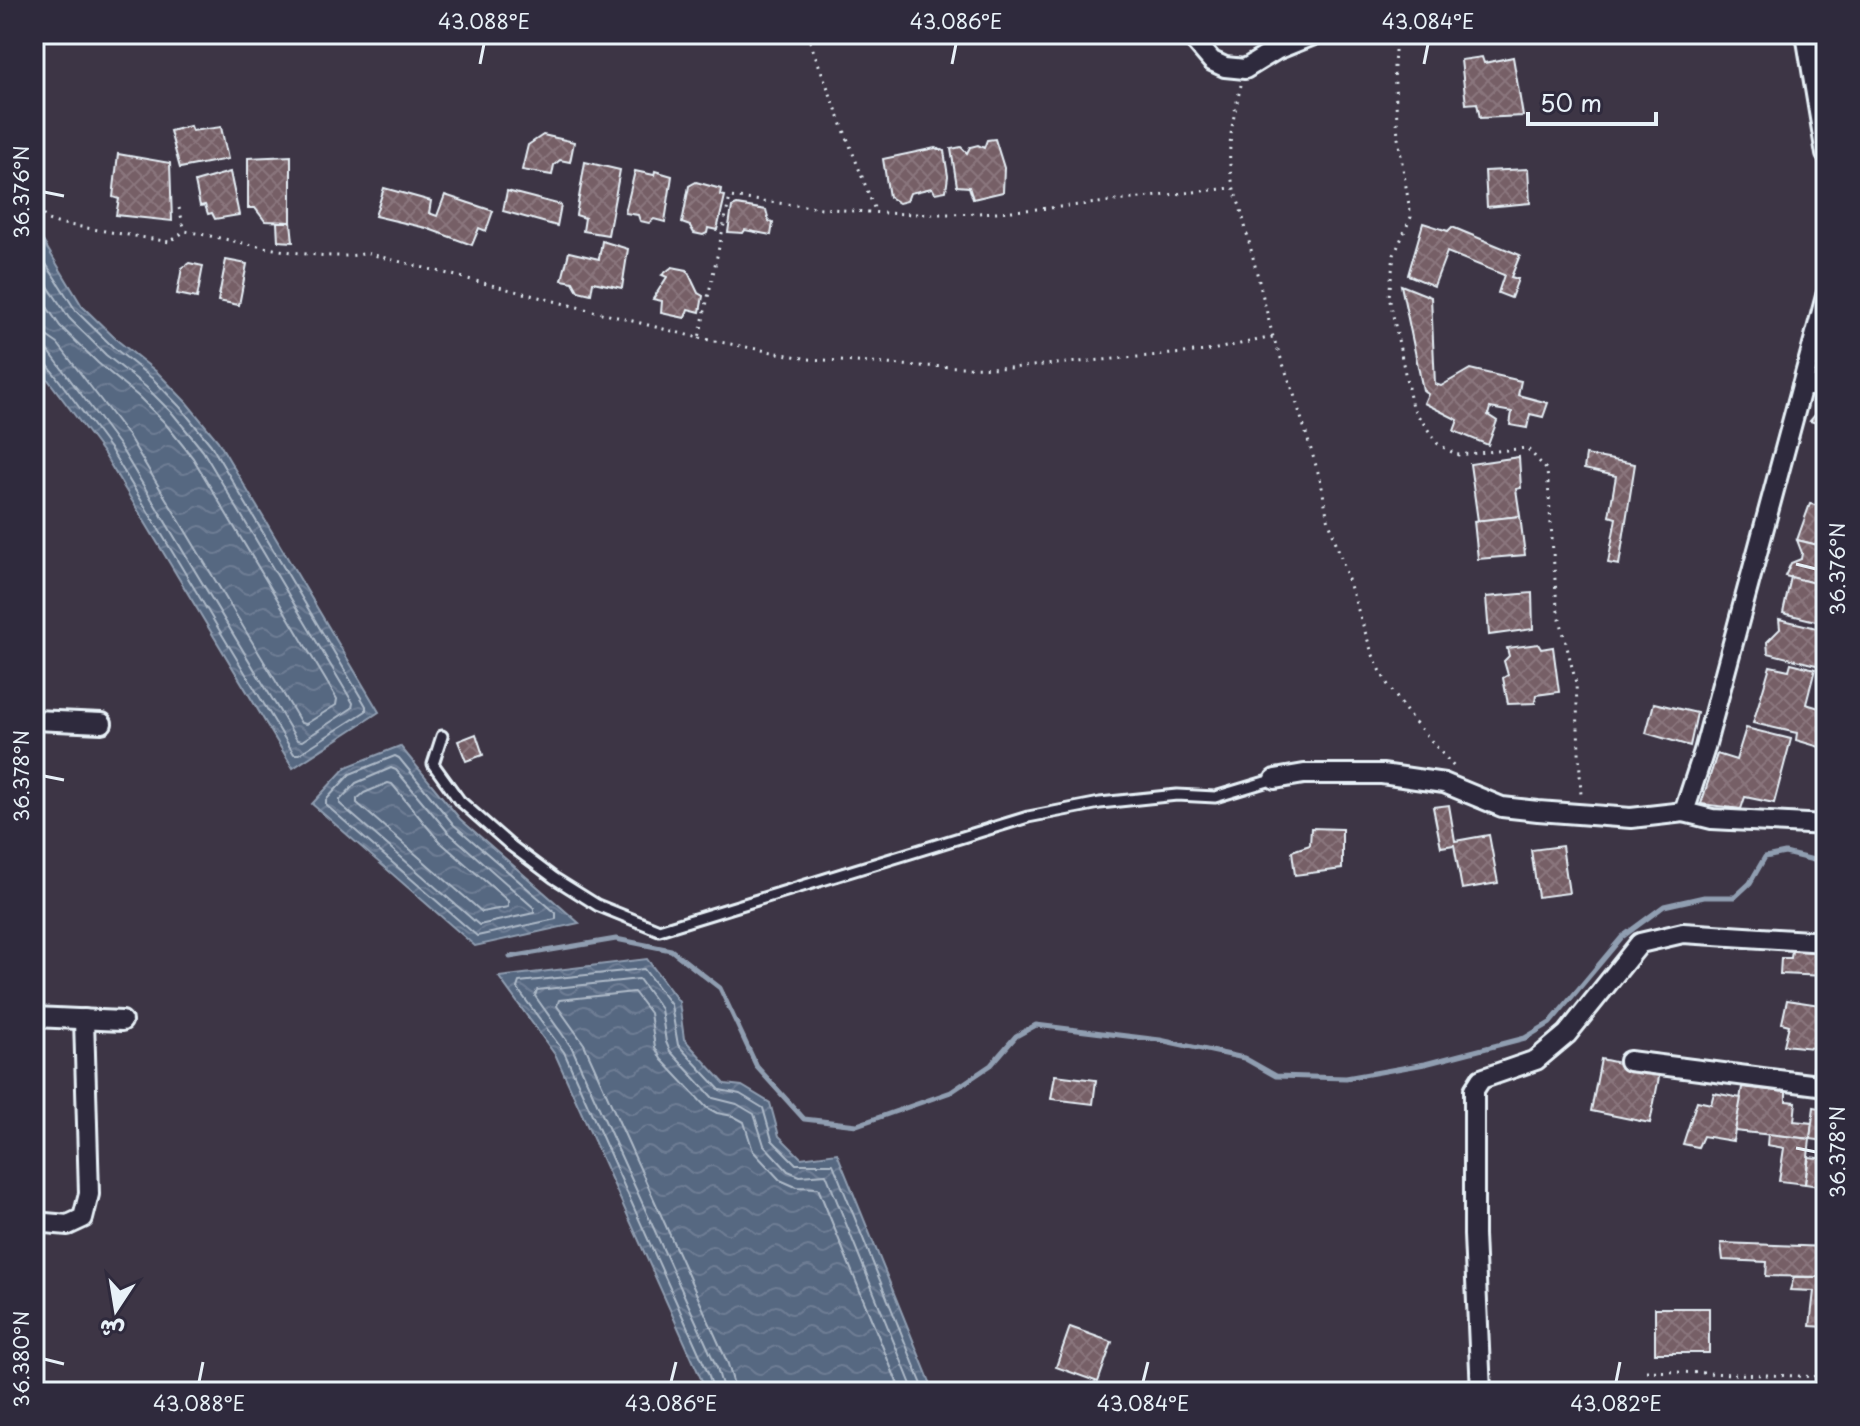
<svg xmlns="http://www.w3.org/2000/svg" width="1860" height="1426" font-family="'Playpen Sans','Playpen Sans Arabic',sans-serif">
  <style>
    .water { fill: url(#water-waves); stroke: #909eb1; stroke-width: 2 }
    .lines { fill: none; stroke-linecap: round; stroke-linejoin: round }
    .shore { stroke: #aebac8; stroke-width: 2 }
    .stream { stroke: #909eb1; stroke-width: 5 }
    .building { fill: url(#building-cross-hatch); stroke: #e8f1f8; stroke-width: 2 }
    .lane-casing { stroke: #e8f1f8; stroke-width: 15 }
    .street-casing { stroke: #e8f1f8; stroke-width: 24 }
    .path { stroke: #e8f1f8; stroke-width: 3; stroke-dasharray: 2 6; stroke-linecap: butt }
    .lane { stroke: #2f2a3d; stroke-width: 9 }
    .street { stroke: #2f2a3d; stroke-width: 18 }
    .ticks { fill: none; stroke: #e8f1f8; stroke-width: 3 }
    .neatline { fill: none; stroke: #e8f1f8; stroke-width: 3 }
    .ticks-label { font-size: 20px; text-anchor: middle; fill: #e8f1f8 }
  </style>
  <defs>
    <pattern id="water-waves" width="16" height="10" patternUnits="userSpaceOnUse" patternTransform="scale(2)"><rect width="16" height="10" fill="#566781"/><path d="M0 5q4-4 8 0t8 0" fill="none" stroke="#6e7d94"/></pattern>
    <pattern id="building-cross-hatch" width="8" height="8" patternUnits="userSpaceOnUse" patternTransform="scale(2)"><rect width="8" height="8" fill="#765f66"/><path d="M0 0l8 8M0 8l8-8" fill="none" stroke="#8a767d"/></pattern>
  </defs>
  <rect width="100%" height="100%" fill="#3d3545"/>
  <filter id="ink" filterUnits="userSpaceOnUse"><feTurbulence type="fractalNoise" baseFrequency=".0125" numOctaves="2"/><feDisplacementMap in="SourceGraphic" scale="16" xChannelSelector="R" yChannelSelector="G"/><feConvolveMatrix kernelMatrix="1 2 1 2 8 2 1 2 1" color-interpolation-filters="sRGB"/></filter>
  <g filter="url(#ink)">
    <!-- water -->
    <g class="water">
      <path d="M34 226 82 306 118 341 158 373 186 402 218 441 379 712 293 768 104 454 34 361Z"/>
      <path d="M400 746 460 819 579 923 475 946 312 804 346 767Z"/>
      <path d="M647 959 679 1002 684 1039 725 1084 742 1086 770 1103 779 1136 801 1158 837 1153 934 1392H707L556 1056 499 977Z"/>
    </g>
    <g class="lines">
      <!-- shore -->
      <g class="shore">
        <path d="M34 245 76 311 113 347 153 379 180 407 211 445 366 706V711L299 754H294L111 450 44 360 34 357"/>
        <path d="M34 265 69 318 106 355 146 387 173 414 203 451 353 703 352 708 302 741 297 740 119 445 51 354 43 348 34 347"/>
        <path d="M34 288 60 326 98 363 138 396 164 422 193 458 337 699 336 705 306 724 301 723 129 437 58 344 48 337 34 335"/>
        <path d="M395 756 399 758 454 825 556 913V919L477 936 326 805V800L350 774Z"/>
        <path d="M391 768 396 770 448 832 534 908V913L479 925 340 804V800L356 783Z"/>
        <path d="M388 783 392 784 439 841 508 901V907L482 912 357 803V799L364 793Z"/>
        <path d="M714 1392 708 1373 564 1052 517 988 519 982 644 969 671 1005 678 1045 720 1090 740 1094 763 1108 772 1140 796 1164H833L925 1392"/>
        <path d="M724 1392 717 1368 572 1048 535 996 537 990 639 979 661 1009 666 1042 670 1051 713 1098 737 1104 754 1114 764 1145 788 1171 800 1176 826 1174 914 1392"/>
        <path d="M736 1392 728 1364 584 1044 557 1006 559 1000 634 992 650 1013 655 1047 661 1059 706 1107 717 1113 733 1116 744 1122 753 1151 780 1180 796 1187 818 1188 901 1392"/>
      </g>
      <!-- stream -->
      <path class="stream" d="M510 957 616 939 671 950 720 988 757 1067 804 1119 857 1125 951 1092 991 1065 1016 1036 1036 1025 1160 1040 1244 1058 1276 1076 1346 1078 1425 1064 1525 1038 1550 1023 1622 937 1664 906 1704 897H1735L1750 883 1765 857 1785 853 1826 863"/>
    </g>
    <!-- building -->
    <g class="building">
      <path d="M1482 57 1484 63 1513 57 1523 116 1480 118 1477 103 1466 104 1461 60Z"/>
      <path d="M190 126 192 131 221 127 228 159 180 168 170 131Z"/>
      <path d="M543 135 574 142 570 162 560 160 554 165 552 175 522 170 528 145Z"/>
      <path d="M995 139 1004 168 1003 192 973 199 969 187 957 186 951 149 961 147 967 153 970 147 978 145 984 148 987 140Z"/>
      <path d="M935 148 944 151 948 176 946 191 935 193 932 188 910 193 907 201 899 203 889 197 883 159Z"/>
      <path d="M118 154 170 163 172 221 116 215 119 199 113 197Z"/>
      <path d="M291 156V222L265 221 255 208H248V158Z"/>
      <path d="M585 162 620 170 608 235 583 231 585 218 576 215Z"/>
      <path d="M1528 169 1530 203 1487 207 1485 171Z"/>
      <path d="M635 171 654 175 655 171 672 176 665 222 654 219 649 223 640 221 638 215 625 213Z"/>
      <path d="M230 172 239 215 215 219 212 213 208 214 205 205 200 206 195 182Z"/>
      <path d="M696 182 721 189 720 195 725 196 717 230 708 228 707 233 703 235 694 233 690 226 682 223 689 186Z"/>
      <path d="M384 188 431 201 429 213 437 216 445 195 493 211 486 231 479 228 472 245 426 228 375 216Z"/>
      <path d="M507 191 561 205 557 226 503 211Z"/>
      <path d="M737 205 766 210 769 221 773 223 771 235 745 230 743 233 728 232 732 207Z"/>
      <path d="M277 222H291L293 242 278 241Z"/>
      <path d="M1423 223 1448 231 1452 227 1520 255 1511 277 1518 279 1511 298 1498 293 1504 275 1447 252 1434 286 1408 275Z"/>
      <path d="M602 241 628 249 622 288 593 282 591 294 578 291 573 282 562 280 569 252 599 259Z"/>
      <path d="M226 260 247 264 239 305 218 301Z"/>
      <path d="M189 263 203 266 197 298 177 294 182 268Z"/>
      <path d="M672 267 687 270 698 293 703 296 700 312 688 309 685 318 661 313 662 301 653 299 667 277 662 275Z"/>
      <path d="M1401 285 1431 297 1435 384 1441 386 1470 369 1521 381 1518 395 1548 403 1543 417 1530 414 1527 428 1510 425 1512 412 1490 408 1488 415 1497 421 1488 445 1454 431 1458 420 1424 403 1428 394 1423 390Z"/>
      <path d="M1826 406V426L1810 421 1821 408Z"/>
      <path d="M1586 455 1635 464 1619 565 1608 563 1616 518 1609 516 1616 476 1584 469Z"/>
      <path d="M1519 457 1521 488 1516 489 1520 516 1478 521 1470 464Z"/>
      <path d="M1810 504 1826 507V547L1797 540Z"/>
      <path d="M1520 516 1525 555 1478 559 1474 521Z"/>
      <path d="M1797 540 1826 547V586L1785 576 1791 563 1801 559 1802 553Z"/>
      <path d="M1791 577 1826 586V630L1824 629V623L1783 613Z"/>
      <path d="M1532 593 1533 629 1489 635 1486 597Z"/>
      <path d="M1779 619 1826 630V665H1816L1768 653 1767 642 1780 629Z"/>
      <path d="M1538 644 1541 649 1553 647 1559 692 1536 695 1535 703 1508 704 1503 678 1508 675 1504 661 1509 656 1507 648Z"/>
      <path d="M1791 663 1815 669 1806 704 1826 710V749L1796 740 1797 733 1753 723 1770 666 1789 670Z"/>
      <path d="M1654 703 1697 713 1690 746 1646 733Z"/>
      <path d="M1746 728 1791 739 1774 803 1745 797 1741 809 1701 804 1717 754 1736 760Z"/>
      <path d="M476 734 483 755 466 761 458 741Z"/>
      <path d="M1449 805 1455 841 1489 835 1498 883 1462 889 1454 845 1441 847 1433 807Z"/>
      <path d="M1311 828 1342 829V869L1295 875 1292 851 1310 845Z"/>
      <path d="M1562 846 1569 893 1538 897 1531 850Z"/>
      <path d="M1793 944H1826V976L1780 974 1781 958H1791Z"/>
      <path d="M1787 1000 1820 1005 1813 1048 1784 1045 1789 1025 1782 1023Z"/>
      <path d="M1820 1005 1826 1006V1038H1815Z"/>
      <path d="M1816 1047 1826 1048V1080L1812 1079Z"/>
      <path d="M1601 1059 1660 1072 1650 1123 1591 1111Z"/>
      <path d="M1055 1075 1096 1080 1093 1104 1051 1099Z"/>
      <path d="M1742 1087 1786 1092V1101L1796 1102 1794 1121 1812 1123 1810 1139 1735 1131Z"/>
      <path d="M1714 1093 1741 1098 1733 1141 1703 1136 1698 1147 1683 1144 1697 1101 1711 1104Z"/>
      <path d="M1814 1107 1826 1109V1141L1810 1139Z"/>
      <path d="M1768 1134 1810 1139 1805 1184 1779 1181 1784 1148 1767 1145Z"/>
      <path d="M1809 1157 1826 1159V1187L1805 1184Z"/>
      <path d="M1721 1243 1826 1247V1277L1766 1276 1767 1262 1723 1260Z"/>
      <path d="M1794 1277H1826V1327L1810 1326 1814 1291 1790 1290Z"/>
      <rect x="1655" y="1308" width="54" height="45"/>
      <path d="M1070 1327 1112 1342 1098 1382 1056 1367Z"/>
    </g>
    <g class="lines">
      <!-- lane casing -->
      <g class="lane-casing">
        <path id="lane" d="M442 736 433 764 459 800 510 845 554 878 597 905 659 930 1028 817 1100 803 1177 795 1215 797 1275 779"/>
      </g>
      <!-- street casing -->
      <g class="street-casing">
        <g id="street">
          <path d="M1189 34 1212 61 1225 67 1245 69 1276 50 1316 34"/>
          <path d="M1806 34 1826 154"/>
          <path d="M1826 296 1704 751 1684 812 1712 819 1826 825"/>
          <path d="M1802 386H1826"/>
          <path d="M34 720 102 723"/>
          <path d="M1275 779 1304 774H1382L1444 783 1502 807 1538 811 1631 818 1684 812"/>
          <path d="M34 1017 122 1021"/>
          <path d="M1629 1061 1826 1086"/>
          <path d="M34 1222 68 1225 83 1218 89 1194 84 1019"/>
          <path d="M1481 1392 1474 1235V1090L1481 1079 1536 1060 1567 1034 1640 943 1683 933 1826 942"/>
        </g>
      </g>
      <!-- path -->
      <g class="path">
        <path d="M807 34 876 213"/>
        <path d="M1396 34 1394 67 1398 138 1411 217 1394 255 1389 296 1412 407 1438 444 1457 455 1527 448 1547 470 1557 607 1576 683 1581 796"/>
        <path d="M1241 85C1231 126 1222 165 1240 206L1273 337 1292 388 1321 482 1327 515 1372 653 1386 682 1408 714 1454 767"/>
        <path d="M34 144 39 207 45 219 57 223 170 242 185 231C230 239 325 265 366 253L699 338 730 197C794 205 859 214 923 214 1027 215 1129 198 1232 188"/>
        <path d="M179 208 185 231"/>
        <path d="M699 338 809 359 917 366 1009 368 1207 351 1273 337"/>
        <path d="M1646 1371 1826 1377"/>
      </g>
      <!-- lane -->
      <use href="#lane" class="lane"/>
      <!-- street -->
      <use href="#street" class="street"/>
    </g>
  </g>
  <!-- ticks -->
  <path class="ticks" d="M480 64 484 44M952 64 956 44M1424 64 1428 44M44 192 64 196M1796 564 1816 569M44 776 64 780M1796 1148 1816 1152M44 1359 64 1364M199 1382 203 1362M671 1382 676 1362M1143 1382 1148 1362M1616 1382 1620 1362"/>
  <!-- margin -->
  <rect width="1860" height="1426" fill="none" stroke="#2f2a3d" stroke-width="88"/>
  <!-- north arrow -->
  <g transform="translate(116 1310) rotate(192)" stroke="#2f2a3d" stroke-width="6" paint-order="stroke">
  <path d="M0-6L14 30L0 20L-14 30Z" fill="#e8f1f8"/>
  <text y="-12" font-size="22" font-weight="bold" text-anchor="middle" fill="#e8f1f8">ش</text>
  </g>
  <!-- scale -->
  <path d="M1528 112v12h128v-12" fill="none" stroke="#e8f1f8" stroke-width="4"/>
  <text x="1540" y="112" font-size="24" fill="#e8f1f8" stroke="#2f2a3d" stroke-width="6" paint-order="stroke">50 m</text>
  <rect x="44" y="44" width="1772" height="1338" class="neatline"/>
  <g class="ticks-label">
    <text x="484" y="29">43.088°E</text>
    <text x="956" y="29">43.086°E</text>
    <text x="1428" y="29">43.084°E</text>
    <text transform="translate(22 192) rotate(-90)" y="7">36.376°N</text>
    <text transform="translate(1838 569) rotate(-90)" y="7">36.376°N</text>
    <text transform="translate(22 776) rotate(-90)" y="7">36.378°N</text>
    <text transform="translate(1838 1152) rotate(-90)" y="7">36.378°N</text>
    <text transform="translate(22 1359) rotate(-90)" y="7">36.380°N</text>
    <text x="199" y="1411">43.088°E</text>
    <text x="671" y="1411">43.086°E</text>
    <text x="1143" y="1411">43.084°E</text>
    <text x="1616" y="1411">43.082°E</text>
  </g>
</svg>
